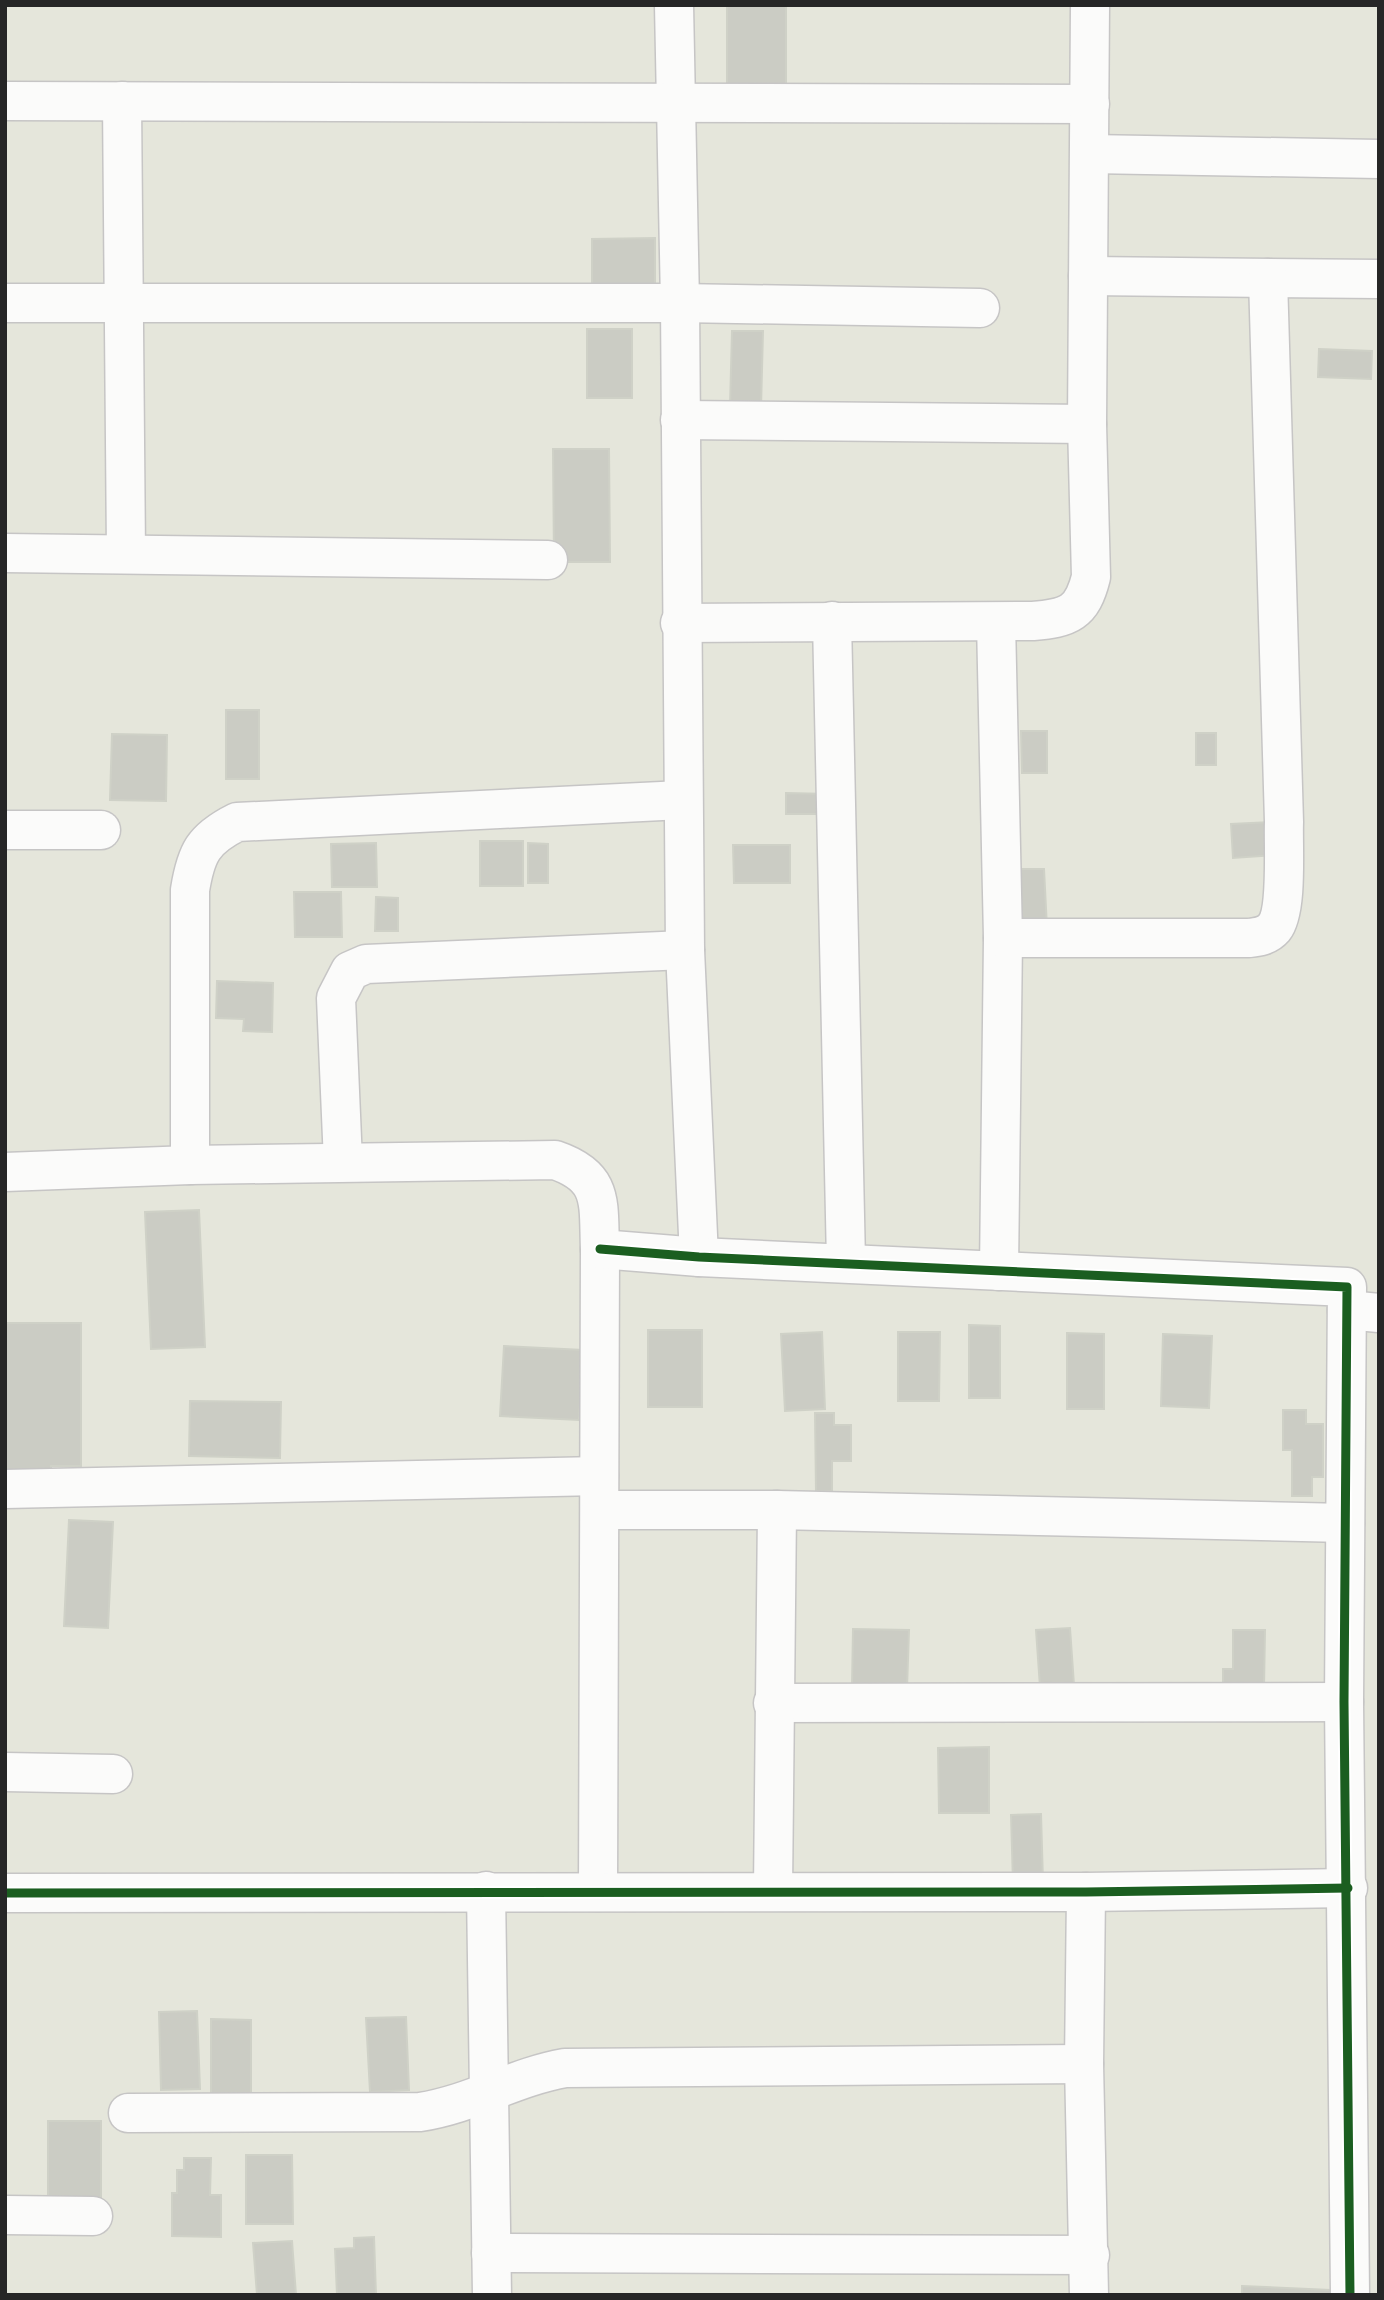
<svg xmlns="http://www.w3.org/2000/svg" width="1384" height="2300" font-family="Ubuntu,sans-serif">
  <style>
    .building { fill: #cbccc4; stroke: #cfd1c7; stroke-width: 2 }
    .lines { fill: none; stroke-linecap: round; stroke-linejoin: round }
    .minor-casing { stroke: #c6c5c5; stroke-width: 41 }
    .minor { stroke: #fbfbfa; stroke-width: 38 }
    .cycleway-casing { stroke: #fff; stroke-width: 13 }
    .cycleway { stroke: #1b5e20; stroke-width: 9 }
  </style>
  <rect width="100%" height="100%" fill="#e5e6db"/>
  <!-- building -->
  <g class="building">
    <rect x="727" y="5" width="59" height="91"/>
    <path d="M655 238V290L592 291V239Z"/>
    <rect x="587" y="329" width="45" height="69"/>
    <path d="M732 331H763L761 408 730 407Z"/>
    <path d="M1319 349 1372 351 1371 379 1318 377Z"/>
    <path d="M553 449H609L610 562H554Z"/>
    <rect x="226" y="710" width="33" height="69"/>
    <path d="M1021 731H1047V773H1022Z"/>
    <rect x="1196" y="733" width="20" height="32"/>
    <path d="M112 734 167 735 166 801 110 800Z"/>
    <path d="M786 793 830 794V814H786Z"/>
    <path d="M1273 822 1274 855 1233 858 1231 824Z"/>
    <rect x="480" y="841" width="43" height="45"/>
    <path d="M376 843 377 887H332L331 844Z"/>
    <path d="M528 843 548 844V883H528Z"/>
    <path d="M733 845H790V883H734Z"/>
    <path d="M1015 869H1044L1047 928 1017 929Z"/>
    <path d="M294 892H341L342 937H295Z"/>
    <path d="M376 897 398 898V931H375Z"/>
    <path d="M217 981 273 983 272 1032 243 1031 244 1019 216 1018Z"/>
    <path d="M199 1210 205 1347 151 1349 145 1212Z"/>
    <path d="M5 1323H81V1466H51V1478H5Z"/>
    <path d="M969 1325 1000 1326V1398H969Z"/>
    <rect x="648" y="1330" width="54" height="77"/>
    <path d="M822 1332 825 1409 785 1411 781 1334Z"/>
    <path d="M898 1332H940L939 1401H898Z"/>
    <path d="M1067 1333 1104 1334V1409H1067Z"/>
    <path d="M1163 1334 1212 1336 1209 1408 1161 1406Z"/>
    <path d="M504 1346 583 1350 579 1420 500 1416Z"/>
    <path d="M190 1401 281 1402 280 1458 189 1456Z"/>
    <path d="M1283 1410H1306V1424H1323V1477H1312V1496H1292V1450H1283Z"/>
    <path d="M815 1413H834V1425H851V1461H832V1491H816Z"/>
    <path d="M69 1520 113 1522 108 1628 64 1626Z"/>
    <path d="M1070 1628 1074 1685 1040 1687 1036 1630Z"/>
    <path d="M853 1629 909 1630 907 1689 852 1687Z"/>
    <path d="M1233 1630H1265L1264 1688H1223V1669H1233Z"/>
    <path d="M989 1747V1813H939L938 1748Z"/>
    <path d="M1041 1814 1043 1882 1013 1883 1011 1815Z"/>
    <path d="M197 2011 200 2089 161 2090 159 2012Z"/>
    <path d="M406 2017 409 2090 370 2092 366 2018Z"/>
    <path d="M211 2019 251 2020V2094L211 2093Z"/>
    <rect x="48" y="2121" width="53" height="88"/>
    <path d="M246 2155H292L293 2224H246Z"/>
    <path d="M184 2158H211L210 2195H221V2237L172 2236V2193H177V2170H184Z"/>
    <path d="M374 2237 376 2295H337L335 2249 354 2248V2238Z"/>
    <path d="M292 2241 296 2295H257L253 2243Z"/>
    <path d="M1242 2286 1330 2290V2295H1242Z"/>
  </g>
  <g class="lines">
    <!-- minor casing -->
    <g class="minor-casing">
      <g id="minor">
        <path d="M674 5 680 303 685 950 699 1257"/>
        <path d="M5 101 1090 104"/>
        <path d="M122 101 126 554"/>
        <path d="M1090 154 1379 159"/>
        <path d="M1088 276 1379 279"/>
        <path d="M5 303H680L980 308"/>
        <path d="M680 420 1087 424"/>
        <path d="M5 553 548 560"/>
        <path d="M832 621 846 1262"/>
        <path d="M996 622 1003 938 999 1271"/>
        <path d="M680 623 1033 621C1069 618 1082 613 1091 577L1087 424 1090 5"/>
        <path d="M5 830H101"/>
        <path d="M1003 938H1249C1258 937 1267 936 1274 928 1288 911 1283 845 1284 822L1268 278"/>
        <path d="M343 1162 336 998 350 971 366 964 685 950"/>
        <path d="M190 1165V890C196 853 203 839 237 822L682 800"/>
        <path d="M5 1172 190 1165 555 1160C605 1177 598 1203 600 1249L598 1892"/>
        <path d="M600 1249 699 1257 1347 1287 1344 1702 1350 2295"/>
        <path d="M1347 1310 1379 1313"/>
        <path d="M5 1489 599 1476"/>
        <path d="M601 1510H777L1345 1523"/>
        <path d="M773 1703 1344 1702"/>
        <path d="M5 1772 113 1774"/>
        <path d="M773 1890 777 1510"/>
        <path d="M486 1891 492 2295"/>
        <path d="M1086 1892 1084 2064 1089 2295"/>
        <path d="M5 1893 1086 1892 1348 1888"/>
        <path d="M128 2113 420 2112C472 2104 514 2077 565 2068L1084 2064"/>
        <path d="M5 2215 93 2216"/>
        <path d="M491 2253 1090 2255"/>
      </g>
    </g>
    <!-- minor -->
    <use href="#minor" class="minor"/>
    <!-- cycleway casing -->
    <g class="cycleway-casing">
      <g id="cycleway">
        <path d="M600 1249 699 1257 1347 1287 1344 1702 1350 2295"/>
        <path d="M5 1893 1086 1892 1348 1888"/>
      </g>
    </g>
    <!-- cycleway -->
    <use href="#cycleway" class="cycleway"/>
  </g>
  <!-- border -->
  <rect width="1384" height="2300" fill="none" stroke="#262626" stroke-width="14"/>
</svg>
